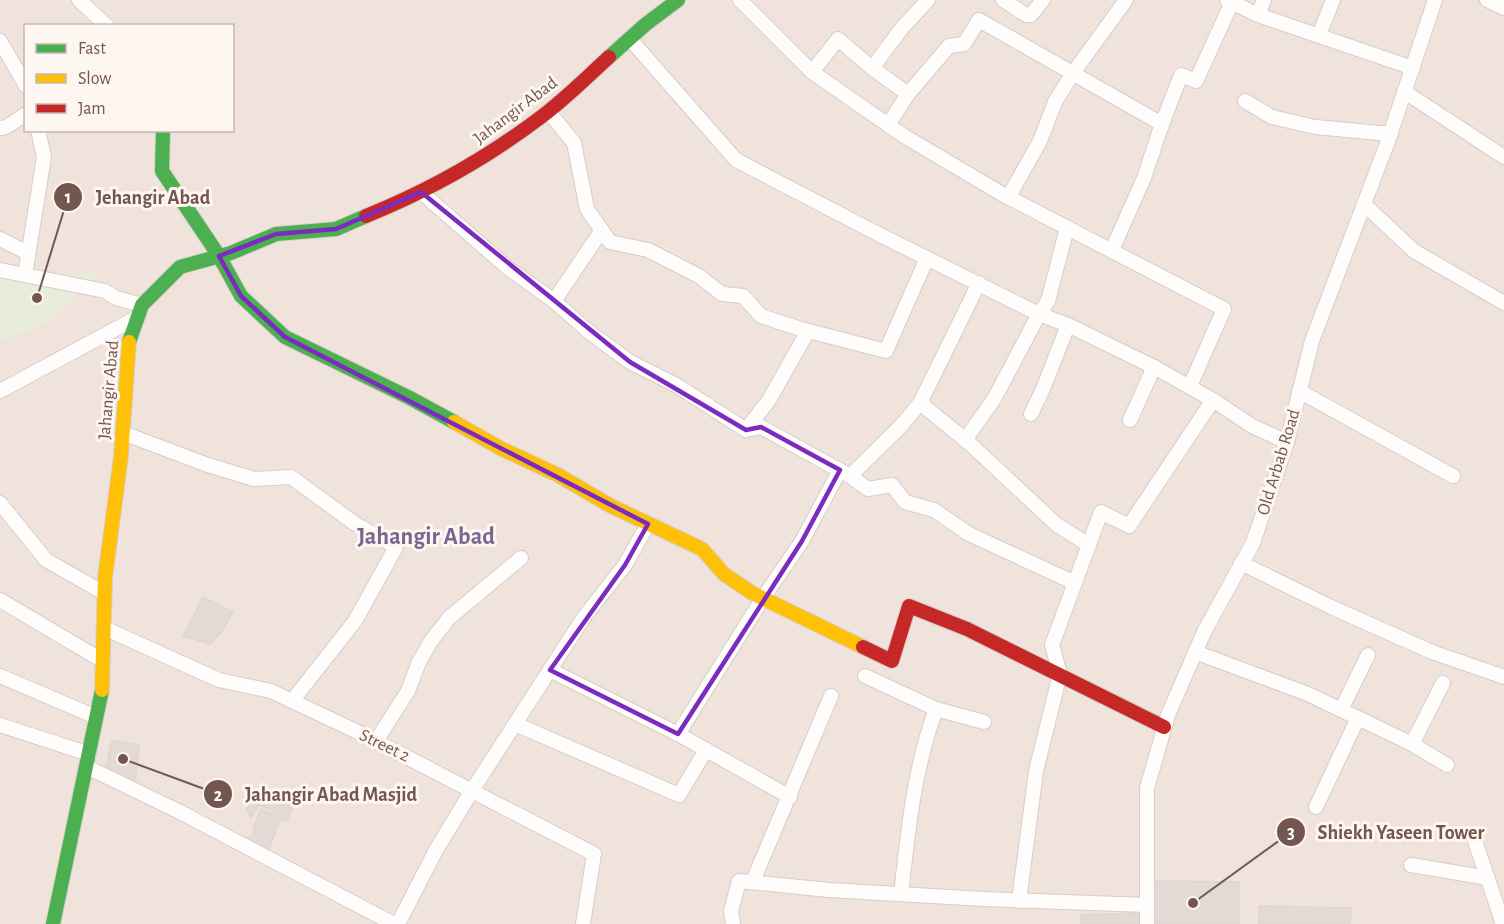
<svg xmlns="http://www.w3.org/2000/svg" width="1504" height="924" font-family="'Alegreya Sans',sans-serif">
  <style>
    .residential { fill: #efe3dc; fill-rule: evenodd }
    .green { fill: #e8ecda }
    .building { fill: #e3dad6; stroke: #dfd5d1; stroke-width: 1.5 }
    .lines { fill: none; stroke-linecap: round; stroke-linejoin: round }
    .street-casing { stroke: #d6ceca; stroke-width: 16 }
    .fast-casing { stroke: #d7ceca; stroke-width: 16 }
    .slow-casing { stroke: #d7ceca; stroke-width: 16 }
    .jam-casing { stroke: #d7ceca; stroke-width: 16 }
    .street { stroke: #fefdfc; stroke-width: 14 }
    .fast { stroke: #4caf50; stroke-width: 14 }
    .slow { stroke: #ffc107; stroke-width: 14 }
    .jam { stroke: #c62828; stroke-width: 14 }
    .marked { fill: none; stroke: #7b2cbf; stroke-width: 4.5; stroke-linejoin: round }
    .labels { text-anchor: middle; stroke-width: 6; stroke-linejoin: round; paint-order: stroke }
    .street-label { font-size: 18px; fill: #745650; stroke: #fef6f1 }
    .district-label { font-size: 24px; font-weight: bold; fill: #7a678f; stroke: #fef6f1 }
    .leader { fill: none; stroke: #745650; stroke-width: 2 }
    .callout-dot { fill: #745650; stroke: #fef6f1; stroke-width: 2 }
    .mark-label { font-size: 18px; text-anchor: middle; font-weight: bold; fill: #fff }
    .callout-label { font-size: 20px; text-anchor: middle; font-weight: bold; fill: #745650; stroke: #fef6f1; stroke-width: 6; stroke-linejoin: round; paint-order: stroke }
  </style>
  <rect width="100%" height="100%" fill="#f7f2ee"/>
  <!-- residential -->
  <path class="residential" d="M0 0H1504V924H0ZM26 26H232V130H26Z"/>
  <!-- green -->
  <path class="green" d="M102 273 48 322 0 342V275Z"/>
  <!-- building -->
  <g class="building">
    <path d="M203 597 233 612 222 631 210 644 183 636Z"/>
    <path d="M112 741 139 745 135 780 105 773Z"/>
    <path d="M261 789 294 803 287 821 281 818 267 853 243 843 247 837 251 838 254 832 258 831 253 829 261 809 272 814 274 811 259 805 251 818 247 809 251 798 256 799Z"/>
    <path d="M1148 881 1239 882V924H1148Z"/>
    <path d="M1259 906 1351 908 1350 924H1259Z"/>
    <path d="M1141 913V924H1081V915Z"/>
  </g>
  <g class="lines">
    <!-- street casing -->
    <g class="street-casing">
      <g id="street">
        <path d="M79 0 107 26"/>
        <path d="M740 0 812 72 904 136 1002 194 1224 309 1190 386"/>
        <path d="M1003 0 1026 15H1031L1043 0"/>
        <path d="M1227 0 1258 15 1413 68"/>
        <path d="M1487 0 1504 8"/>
        <path d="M1258 15 1264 0"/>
        <path d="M1319 35 1333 0"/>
        <path d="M630 39 736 160 884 237 1039 314 1068 325 1154 367 1213 400 1252 426 1287 442"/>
        <path d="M0 41 26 86"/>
        <path d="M872 68 902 28 928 0"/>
        <path d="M812 72 838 39 872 68 908 94 888 125"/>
        <path d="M1405 92 1504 157"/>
        <path d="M908 94 949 46 964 44 979 20 1162 124 1181 75 1196 81 1232 2"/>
        <path d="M1245 101 1272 117 1315 127 1391 134"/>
        <path d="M548 111 574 143 587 209 610 242 648 250 699 276 722 294 743 296 761 316 801 329 886 351 927 258"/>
        <path d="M0 128 6 127 26 114"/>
        <path d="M421 192 508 268 554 301 588 331 630 362 676 385 746 430 761 427 850 476 900 427 920 403 979 283"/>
        <path d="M1008 198 1040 141 1055 102 1073 73 1126 0"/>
        <path d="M1364 204 1414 251 1504 303"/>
        <path d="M0 239 28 253"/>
        <path d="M1112 250 1144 178 1162 124"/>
        <path d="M0 270 105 291 116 298 142 305"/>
        <path d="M25 275 44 157 38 130"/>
        <path d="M554 301 602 230"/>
        <path d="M0 391 136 318"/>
        <path d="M1299 391 1453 476"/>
        <path d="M920 403 968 442 1057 525 1089 545"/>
        <path d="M1031 414 1043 389 1068 325"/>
        <path d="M1130 420 1154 367"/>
        <path d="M746 430 769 400 808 331"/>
        <path d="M123 433 205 464 254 479 291 477 354 523 396 547 355 621 292 701"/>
        <path d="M965 440 994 399 1039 314 1048 301 1067 228"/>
        <path d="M850 476 868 489 892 485 905 502 934 510 969 534 1075 583"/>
        <path d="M0 503 46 560 104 593"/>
        <path d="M1241 563 1331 607 1432 652 1504 677"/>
        <path d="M0 600 103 661"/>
        <path d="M104 628 219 680 271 691 364 735 594 854 583 924"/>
        <path d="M1195 652 1308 694 1412 744 1447 765"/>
        <path d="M550 670 678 734 790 797"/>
        <path d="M0 676 96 717"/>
        <path d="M865 676 936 709 984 722"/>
        <path d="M1341 710 1368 655"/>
        <path d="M515 724 679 795 706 750"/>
        <path d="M0 725 89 754"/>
        <path d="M678 734 763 598 802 541 840 470"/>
        <path d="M376 741 408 691 419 662 431 641 449 618 521 558"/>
        <path d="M1412 744 1443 683"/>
        <path d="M87 767 180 812 394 924"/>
        <path d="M1316 807 1358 718"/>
        <path d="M1475 841 1503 924"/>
        <path d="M1411 865 1488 878"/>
        <path d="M753 881 831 696"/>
        <path d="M901 894C908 831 914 769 936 709"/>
        <path d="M1019 901 1036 771 1060 674 1052 645 1101 512 1129 526 1213 400"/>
        <path d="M398 924 436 850 473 789 584 617 625 565 648 524"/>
        <path d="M733 924 731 911 739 881 829 890 984 899 1147 905"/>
        <path d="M1147 924V788L1168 715 1205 630 1253 543 1287 442 1312 341 1388 141 1435 0"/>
      </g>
    </g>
    <!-- fast casing -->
    <g class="fast-casing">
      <g id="fast">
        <path d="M609 57 646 24 678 0"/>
        <path d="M163 130 162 171 219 256 241 296 285 337 410 398 454 422"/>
        <path d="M129 342 142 305 180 267 231 253 276 234 336 229 366 216"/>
        <path d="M53 924 102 690"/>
      </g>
    </g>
    <!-- slow casing -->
    <g class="slow-casing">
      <g id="slow">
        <path d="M454 422 502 449 558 475 611 506 702 549 724 574 752 593 863 647"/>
        <path d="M102 690 105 578 121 456 129 342"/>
      </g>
    </g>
    <!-- jam casing -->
    <g class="jam-casing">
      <g id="jam">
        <path d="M366 216C428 191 487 158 541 117 565 99 587 77 609 57"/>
        <path d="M863 647 892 661 909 606 967 629 1164 727"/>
      </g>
    </g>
    <!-- street -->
    <use href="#street" class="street"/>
    <!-- fast -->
    <use href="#fast" class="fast"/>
    <!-- slow -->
    <use href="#slow" class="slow"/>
    <!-- jam -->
    <use href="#jam" class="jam"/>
  </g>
  <!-- marked area -->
  <path class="marked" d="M421 192 630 362 746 430 761 427 840 470 802 541 678 734 550 670 625 565 648 524 285 337 241 296 219 256 276 234 336 229Z"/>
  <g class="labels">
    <!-- street labels -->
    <g class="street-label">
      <text transform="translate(515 110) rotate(-37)" y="6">Jahangir Abad</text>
      <text transform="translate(108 390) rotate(-85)" y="6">Jahangir Abad</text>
      <text transform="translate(1278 462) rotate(-73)" y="6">Old Arbab Road</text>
      <text transform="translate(385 745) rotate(26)" y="6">Street 2</text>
    </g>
    <!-- district labels -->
    <g class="district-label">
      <text x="426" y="544">Jahangir Abad</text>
    </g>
  </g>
  <!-- callouts -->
  <path class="leader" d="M37 298L68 197M123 759L218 794M1193 903L1291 832"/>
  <g class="callout-dot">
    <circle cx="37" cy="298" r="6"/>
    <circle cx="123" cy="759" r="6"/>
    <circle cx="1193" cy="903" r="6"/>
    <circle cx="68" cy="197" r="15"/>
    <circle cx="218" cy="794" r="15"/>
    <circle cx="1291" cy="832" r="15"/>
  </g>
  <g class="mark-label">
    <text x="68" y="203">1</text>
    <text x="218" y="801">2</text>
    <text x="1291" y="838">3</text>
  </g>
  <g class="callout-label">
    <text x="153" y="204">Jehangir Abad</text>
    <text x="331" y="801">Jahangir Abad Masjid</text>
    <text x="1401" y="839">Shiekh Yaseen Tower</text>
  </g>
  <!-- legend -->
  <rect x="24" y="24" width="210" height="108" fill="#fef6f1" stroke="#c7b6b1" stroke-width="1.5"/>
  <rect x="36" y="44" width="30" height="9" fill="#4caf50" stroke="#c7b6b1" stroke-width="1.5"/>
  <text x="78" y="54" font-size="18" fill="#745650">Fast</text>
  <rect x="36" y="74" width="30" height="9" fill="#ffc107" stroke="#c7b6b1" stroke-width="1.5"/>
  <text x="78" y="84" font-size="18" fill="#745650">Slow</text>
  <rect x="36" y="104" width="30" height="9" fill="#c62828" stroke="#c7b6b1" stroke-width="1.5"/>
  <text x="78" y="114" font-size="18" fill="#745650">Jam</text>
</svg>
